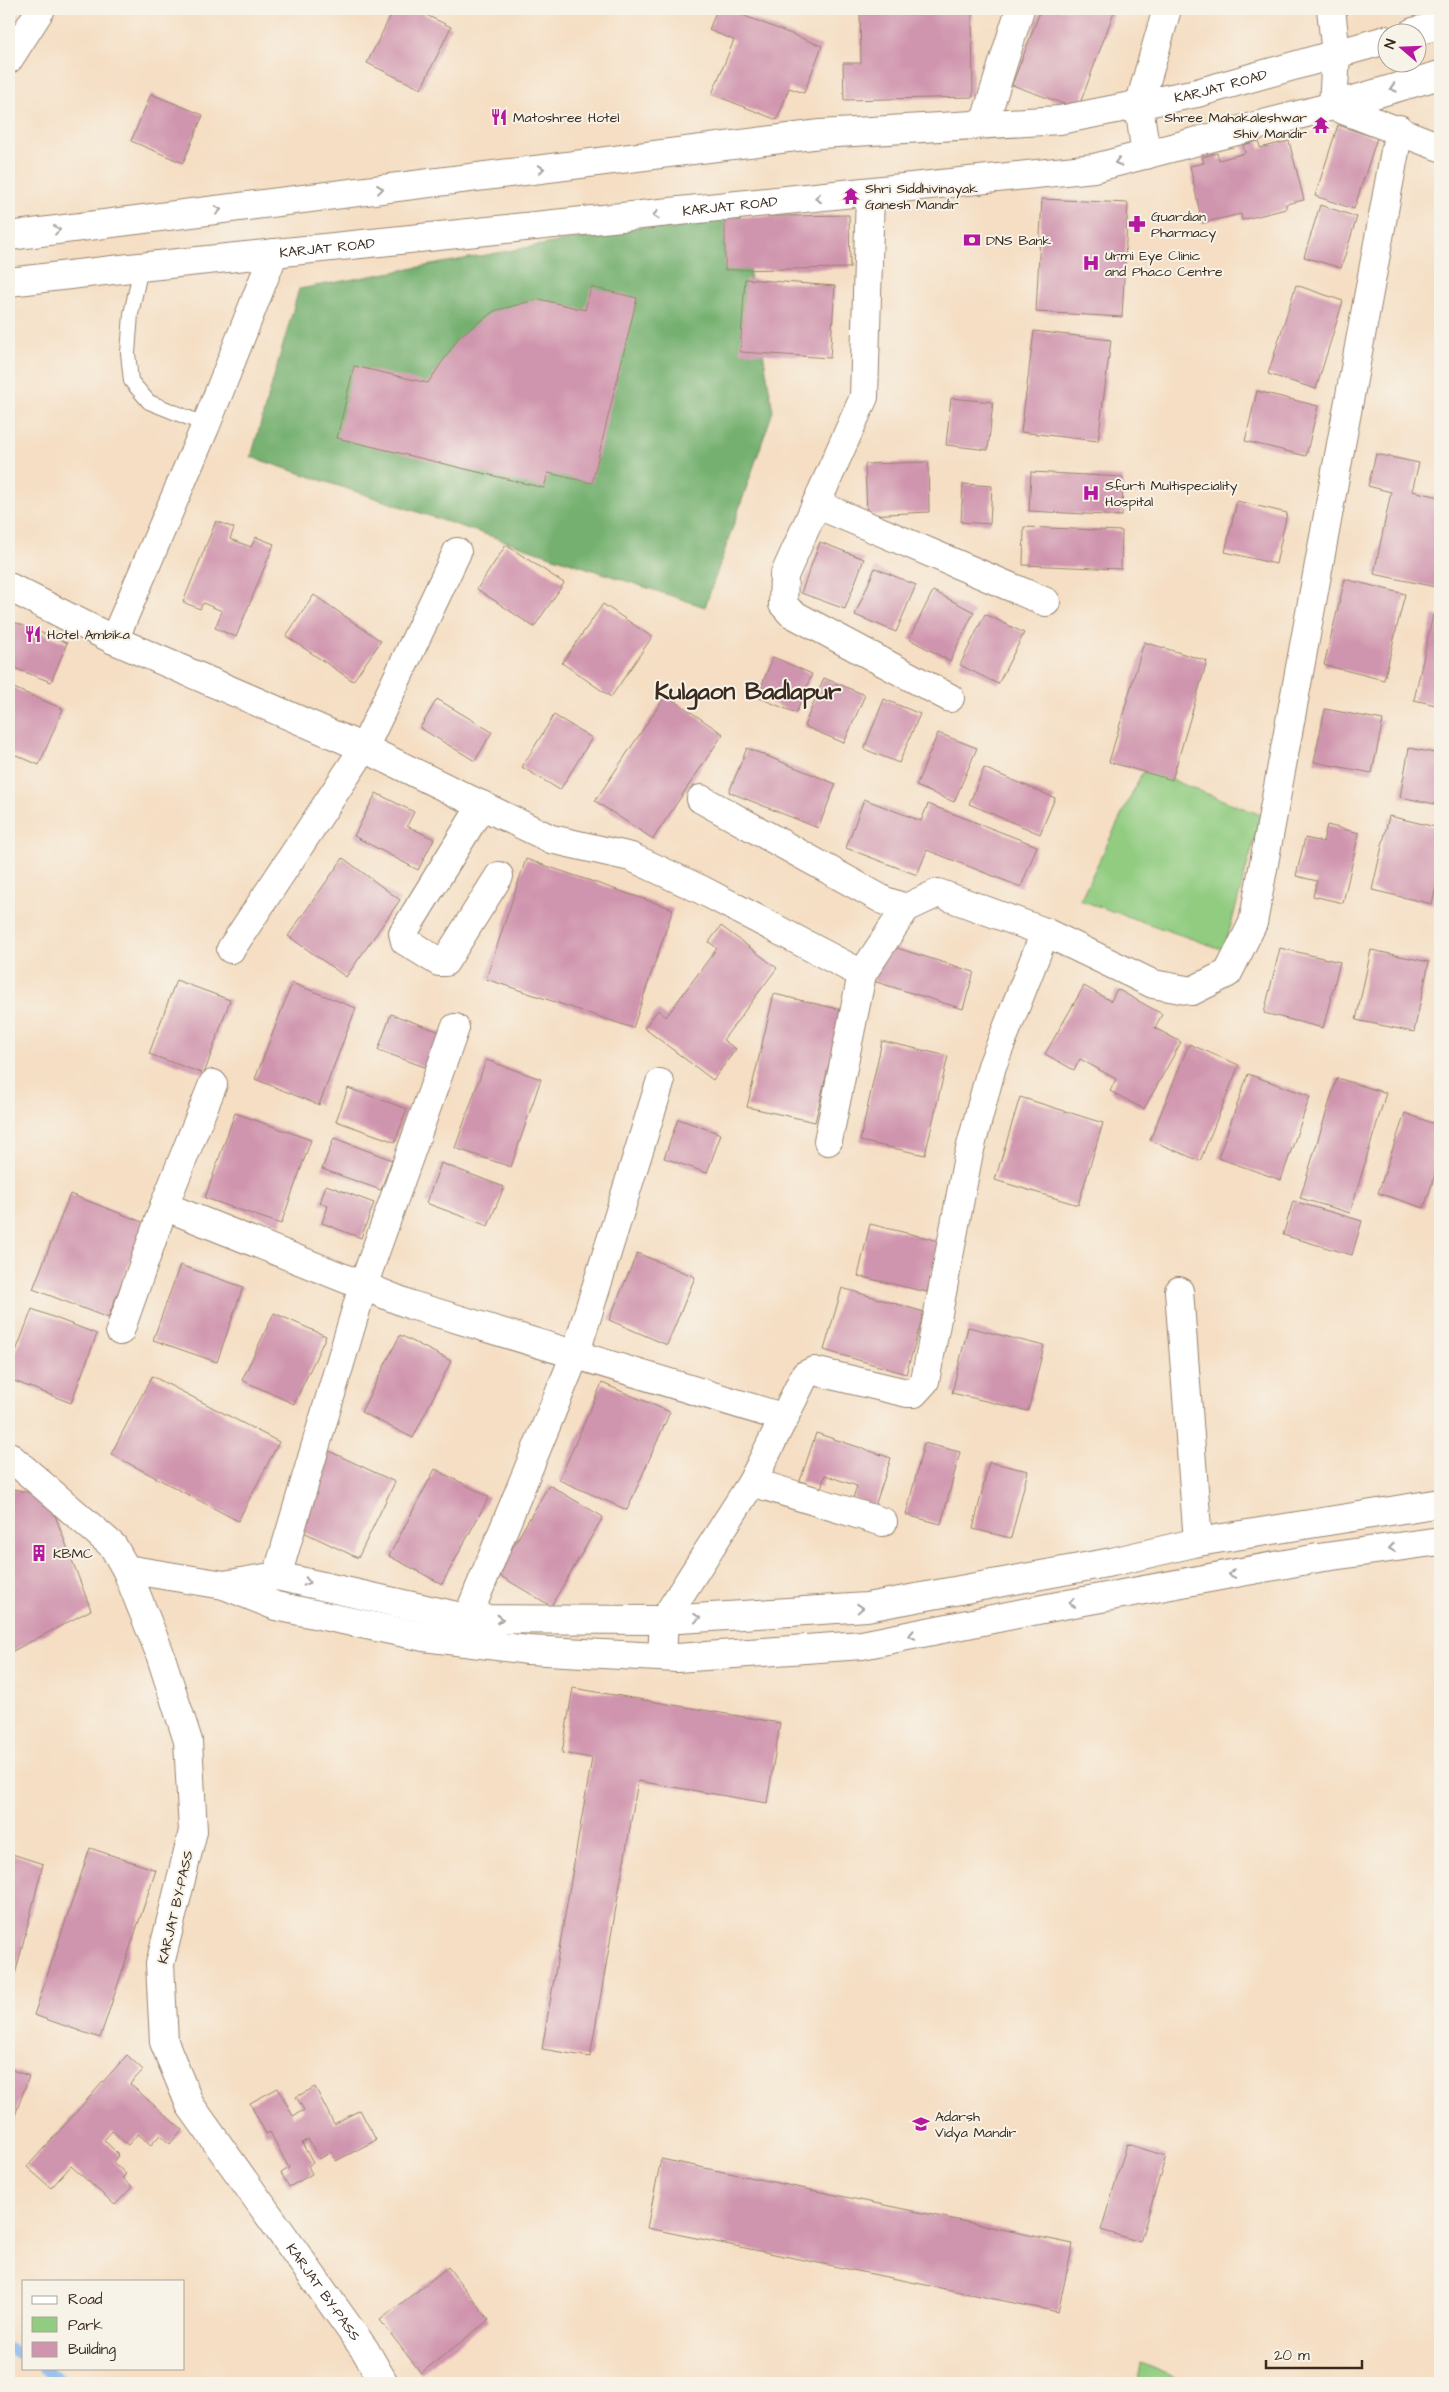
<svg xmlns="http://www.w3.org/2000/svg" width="1449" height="2392" font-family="'Architects Daughter',sans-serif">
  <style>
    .green { fill: #91cc81; stroke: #667b50 }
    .forest { fill: #74b06f; stroke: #586d46 }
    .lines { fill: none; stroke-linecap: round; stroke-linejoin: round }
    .stream { stroke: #81b3ed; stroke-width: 10 }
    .building { fill: #d095ae }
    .service-casing { stroke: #988470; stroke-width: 16 }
    .minor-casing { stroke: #988470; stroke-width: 30 }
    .tertiary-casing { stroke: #988470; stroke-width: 30 }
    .secondary-casing { stroke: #988470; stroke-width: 30 }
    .service { stroke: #fff; stroke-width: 14 }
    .minor { stroke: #fff; stroke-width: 28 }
    .tertiary { stroke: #fff; stroke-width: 28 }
    .secondary { stroke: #fff; stroke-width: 28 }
    .oneway { stroke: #a79f9a }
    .labels { text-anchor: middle; stroke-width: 4; stroke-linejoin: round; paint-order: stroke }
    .street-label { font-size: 14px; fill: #3b2a1e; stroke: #f7f3e8 }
    .poi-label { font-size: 14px; fill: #3b2a1e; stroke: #f7f3e8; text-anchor: start }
    .town-label { font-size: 24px; font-weight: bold; fill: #3b2a1e; stroke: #f7f3e8 }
  </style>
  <rect width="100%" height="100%" fill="#f7f3e8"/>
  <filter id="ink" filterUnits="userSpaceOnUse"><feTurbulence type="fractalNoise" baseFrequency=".02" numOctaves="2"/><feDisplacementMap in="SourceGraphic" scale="10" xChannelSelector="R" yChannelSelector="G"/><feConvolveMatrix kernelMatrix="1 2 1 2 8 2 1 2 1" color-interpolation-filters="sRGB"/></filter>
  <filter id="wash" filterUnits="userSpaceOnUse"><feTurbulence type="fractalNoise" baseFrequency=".0096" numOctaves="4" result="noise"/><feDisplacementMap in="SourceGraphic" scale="20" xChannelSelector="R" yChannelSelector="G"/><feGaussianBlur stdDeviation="1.12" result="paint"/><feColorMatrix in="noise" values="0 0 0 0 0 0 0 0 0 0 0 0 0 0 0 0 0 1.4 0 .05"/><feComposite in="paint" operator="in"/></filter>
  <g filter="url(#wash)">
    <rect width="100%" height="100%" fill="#f5dec3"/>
    <!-- green -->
    <g class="green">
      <path d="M1144 769 1261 815 1224 950 1080 900Z"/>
      <path d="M1141 2363 1189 2383H1138Z"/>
    </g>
    <!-- forest -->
    <path class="forest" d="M739 209 773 411 705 607 251 457 299 289Z"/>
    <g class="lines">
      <!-- stream -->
      <g class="stream">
        <path d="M9 2348 24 2357"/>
        <path d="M43 2368 69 2383"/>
      </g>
    </g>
    <g id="blocks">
      <!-- building -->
      <g class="building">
        <path d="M394 9H414L451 27 421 89 367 63Z"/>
        <path d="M717 9H727L822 46 804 93 789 88 777 120 712 94 734 40 709 30Z"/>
        <path d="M972 9 973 97 844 100 843 63H861L860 12Z"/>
        <path d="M1041 9H1115L1078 109 1012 85Z"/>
        <path d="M151 94 203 115 183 163 131 141Z"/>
        <path d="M1338 125 1377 138 1354 209 1315 196Z"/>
        <path d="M1259 141 1260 148 1289 141 1304 200 1286 204V209L1242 220 1241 214 1202 223 1190 166 1204 163 1202 157 1217 153 1219 160 1245 153 1243 145Z"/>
        <path d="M1042 199 1128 203 1122 317 1036 312Z"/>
        <path d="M1320 205 1357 217 1341 268 1304 257Z"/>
        <path d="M849 215 850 268 725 270V217Z"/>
        <path d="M745 279 835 286 830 358 740 352Z"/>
        <path d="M1296 285 1343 301 1316 389 1268 374Z"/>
        <path d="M591 287 637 298 592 483 548 473 544 488 337 438 354 366 428 383 459 337 494 311 539 299 585 310Z"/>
        <path d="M1034 331 1111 340 1098 441 1021 432Z"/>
        <path d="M1257 391 1318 406 1306 456 1245 441Z"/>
        <path d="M951 398 993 402 988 450 946 445Z"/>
        <path d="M1376 454 1419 463 1412 491 1440 497V588L1374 574 1391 492 1368 486Z"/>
        <path d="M928 462 929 512 867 515 865 464Z"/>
        <path d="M1031 472 1123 477 1122 516 1029 511Z"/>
        <path d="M963 484 992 486 990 524 961 522Z"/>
        <path d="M1237 501 1287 513 1276 564 1225 552Z"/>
        <path d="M216 521 234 528 230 539 251 547 256 537 274 544 236 637 215 628 222 611 203 603 200 609 183 602Z"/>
        <path d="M1024 527 1122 531 1121 569 1023 565Z"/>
        <path d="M820 542 864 559 845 609 801 593Z"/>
        <path d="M506 545 564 583 534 627 477 589Z"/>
        <path d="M875 568 916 585 896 632 855 615Z"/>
        <path d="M1345 579 1405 594 1384 680 1324 665Z"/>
        <path d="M933 591 974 612 950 661 909 639Z"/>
        <path d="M314 595 381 641 353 681 286 636Z"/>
        <path d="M603 604 652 637 611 697 562 663Z"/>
        <path d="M985 614 1024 633 998 684 960 665Z"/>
        <path d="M1433 615 1440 617V706L1414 700Z"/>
        <path d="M9 620 67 643 51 682 9 666Z"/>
        <path d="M1144 642 1207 661 1172 780 1109 762Z"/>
        <path d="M773 657 812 674 796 713 757 697Z"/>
        <path d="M824 678 865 695 844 743 804 726Z"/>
        <path d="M9 686 63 709 39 765 9 752Z"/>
        <path d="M666 695 723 734 653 839 595 801Z"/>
        <path d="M437 699 492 732 475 761 420 728Z"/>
        <path d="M884 699 920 714 899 763 864 749Z"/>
        <path d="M1325 709 1383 720 1372 773 1314 762Z"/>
        <path d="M554 715 592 738 560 790 522 767Z"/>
        <path d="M938 733 977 748 954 802 916 786Z"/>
        <path d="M747 748 836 784 818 828 729 792Z"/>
        <path d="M1409 748 1440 754V805L1400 797Z"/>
        <path d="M984 768 1055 798 1040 834 969 804Z"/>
        <path d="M376 793 414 812 407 826 434 839 418 870 354 836Z"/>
        <path d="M864 799 921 821 928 804 1037 846 1021 887 927 850 917 875 846 848Z"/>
        <path d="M1389 816 1440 828V869L1432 904 1372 890Z"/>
        <path d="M1327 825 1359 833 1343 903 1313 896 1317 881 1296 876 1305 838 1323 842Z"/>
        <path d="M343 858 400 900 346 977 288 936Z"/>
        <path d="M526 859 673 909 633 1028 486 979Z"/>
        <path d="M721 926 777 968 723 1040 736 1049 713 1080 644 1028 658 1010 666 1017 717 948 709 942Z"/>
        <path d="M884 944 974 972 963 1009 873 981Z"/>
        <path d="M1280 948 1340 962 1323 1028 1264 1013Z"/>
        <path d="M1371 950 1429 962 1414 1032 1356 1020Z"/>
        <path d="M176 980 230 1000 204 1074 149 1054Z"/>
        <path d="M292 983 356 1008 319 1105 255 1079Z"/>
        <path d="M1084 986 1111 1001 1117 989 1162 1014 1155 1028 1181 1042 1144 1109 1110 1091 1116 1079 1080 1059 1074 1070 1045 1054Z"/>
        <path d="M774 994 842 1010 815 1122 747 1107Z"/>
        <path d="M391 1014 443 1033 430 1069 378 1050Z"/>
        <path d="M882 1041 948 1056 925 1155 860 1141Z"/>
        <path d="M1189 1044 1239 1065 1200 1161 1150 1140Z"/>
        <path d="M486 1060 541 1079 511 1167 455 1148Z"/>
        <path d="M1248 1074 1310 1096 1281 1180 1218 1158Z"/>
        <path d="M1337 1078 1386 1093 1350 1213 1300 1198Z"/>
        <path d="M348 1088 407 1109 395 1142 336 1121Z"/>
        <path d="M1020 1097 1103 1123 1078 1205 995 1180Z"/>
        <path d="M235 1113 311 1140 281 1224 205 1198Z"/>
        <path d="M1405 1113 1440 1126V1160L1424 1208 1378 1193Z"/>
        <path d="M678 1119 721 1134 707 1173 664 1158Z"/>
        <path d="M334 1138 392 1160 381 1190 322 1169Z"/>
        <path d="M441 1163 504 1187 488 1226 426 1203Z"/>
        <path d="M326 1185 374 1203 361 1238 322 1223 328 1206 320 1203Z"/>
        <path d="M70 1194 145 1223 108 1318 33 1289Z"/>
        <path d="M1293 1201 1362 1221 1352 1255 1283 1235Z"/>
        <path d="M870 1224 939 1241 927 1292 858 1276Z"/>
        <path d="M637 1253 695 1277 667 1345 609 1320Z"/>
        <path d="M180 1265 243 1287 217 1362 153 1340Z"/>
        <path d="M842 1288 924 1312 906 1374 824 1350Z"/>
        <path d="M32 1309 97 1334 71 1403 9 1379V1370Z"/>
        <path d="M274 1313 326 1336 294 1404 242 1380Z"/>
        <path d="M968 1327 1044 1346 1028 1411 952 1393Z"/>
        <path d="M400 1335 451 1361 413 1438 361 1412Z"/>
        <path d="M152 1376 279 1442 238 1521 111 1454Z"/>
        <path d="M602 1383 670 1412 627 1510 559 1480Z"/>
        <path d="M816 1433 891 1458 875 1506 853 1498 857 1486 825 1475 821 1488 800 1481Z"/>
        <path d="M924 1443 960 1452 941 1524 906 1515Z"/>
        <path d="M329 1451 395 1482 358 1558 293 1527Z"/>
        <path d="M989 1462 1028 1471 1011 1538 973 1529Z"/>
        <path d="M435 1469 489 1497 442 1584 389 1556Z"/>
        <path d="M549 1485 603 1517 551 1606 497 1574Z"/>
        <path d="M9 1488 48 1497 91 1610 9 1653Z"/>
        <path d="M573 1688 780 1723 767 1803 638 1781 590 2057 542 2049 592 1758 562 1753Z"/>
        <path d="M90 1848 156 1870 100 2038 34 2015Z"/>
        <path d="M9 1853 43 1864 15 1975 9 1978Z"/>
        <path d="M127 2055 143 2070 130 2084 182 2130 170 2144 160 2135 151 2145 138 2134 128 2145 112 2131 104 2140 119 2155 113 2162 126 2174 122 2178 132 2187 115 2205 71 2166 51 2188 27 2167Z"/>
        <path d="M9 2069 29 2076 11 2127 9 2126Z"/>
        <path d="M315 2087 334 2124 360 2110 376 2140 336 2161 332 2152 319 2159 308 2139 302 2143 313 2163 308 2166 312 2174 289 2187 281 2173 289 2168 270 2132 266 2134 250 2103 278 2088 293 2116 304 2110 296 2097Z"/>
        <path d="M1127 2144 1166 2156 1140 2242 1101 2230Z"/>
        <path d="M661 2159 1073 2244 1058 2312 647 2228Z"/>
        <path d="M448 2267 489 2320 421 2373 380 2320Z"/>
      </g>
    </g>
  </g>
  <g filter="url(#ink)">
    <use href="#blocks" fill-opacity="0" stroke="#988470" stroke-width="1"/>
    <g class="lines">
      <!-- service casing -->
      <g class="service-casing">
        <path id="service" d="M141 267 131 314 128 353 131 381 149 402 206 425"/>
      </g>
      <!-- minor casing -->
      <g class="minor-casing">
        <g id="minor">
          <path d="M1331 9 1336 54"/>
          <path d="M9 59 41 9"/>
          <path d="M984 124 1020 9"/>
          <path d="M1146 155 1139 106 1167 9"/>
          <path d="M870 193 864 397 784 576 783 604 791 613 950 698"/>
          <path d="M816 504 1046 602"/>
          <path d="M9 587 114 640 364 748 551 839 631 857 700 889 862 974"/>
          <path d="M114 640 206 425 274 253"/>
          <path d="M701 799 885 901 906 908 938 893 1045 932 1153 984 1192 991 1228 973 1253 923 1399 129"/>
          <path d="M482 805 403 933 405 941 439 962H445L499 876"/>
          <path d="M231 949 364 748 457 552"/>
          <path d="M828 1141 862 974 906 908"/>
          <path d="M164 1206 411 1305 785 1418"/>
          <path d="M1179 1291 1198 1542"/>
          <path d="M120 1331 164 1206 213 1084"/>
          <path d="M752 1482 883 1522"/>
          <path d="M277 1576 363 1286 455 1028"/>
          <path d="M470 1619 471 1609 575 1355 660 1083"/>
          <path d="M662 1657 664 1620 752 1482 805 1375 814 1371 907 1393H914L925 1381 968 1157 992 1066 1045 932"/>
        </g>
      </g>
      <!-- tertiary casing -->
      <g class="tertiary-casing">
        <g id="tertiary">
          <path d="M1336 54 1333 106 1440 147"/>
          <path d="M126 1569 224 1585 276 1606 424 1637 528 1650 677 1658 862 1645 1068 1604 1318 1558 1440 1541"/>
          <path d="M224 1585 277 1576 470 1619 664 1620 867 1607 1112 1562 1198 1542 1440 1503"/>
        </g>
      </g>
      <!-- secondary casing -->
      <g class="secondary-casing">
        <g id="secondary">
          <path d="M1413 32 1440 25"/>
          <path id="s1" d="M9 236 820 134 1060 120 1197 93 1386 40"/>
          <path id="s2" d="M9 282 130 268 1094 168 1333 106 1440 75"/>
          <path id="s3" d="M9 1456 113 1546 126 1569 159 1651 188 1741 193 1831 160 1964 164 2042 190 2105 365 2350 384 2383"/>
        </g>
      </g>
      <!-- service -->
      <use href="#service" class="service"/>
      <!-- minor -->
      <use href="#minor" class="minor"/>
      <!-- tertiary -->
      <use href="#tertiary" class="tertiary"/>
      <!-- secondary -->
      <use href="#secondary" class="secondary"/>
    </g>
    <!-- one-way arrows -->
    <defs><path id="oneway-chevron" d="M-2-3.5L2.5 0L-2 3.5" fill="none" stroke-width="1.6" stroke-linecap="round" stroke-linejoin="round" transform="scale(1.25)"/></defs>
    <g class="oneway">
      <use href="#oneway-chevron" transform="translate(1393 88) rotate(164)"/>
      <use href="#oneway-chevron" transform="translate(1118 162) rotate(166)"/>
      <use href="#oneway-chevron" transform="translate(541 169) rotate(-7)"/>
      <use href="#oneway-chevron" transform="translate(380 189) rotate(-7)"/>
      <use href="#oneway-chevron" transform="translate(818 198) rotate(174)"/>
      <use href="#oneway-chevron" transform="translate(218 210) rotate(-7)"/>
      <use href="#oneway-chevron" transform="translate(656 215) rotate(174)"/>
      <use href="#oneway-chevron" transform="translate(57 230) rotate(-7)"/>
      <use href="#oneway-chevron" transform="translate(1392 1548) rotate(172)"/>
      <use href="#oneway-chevron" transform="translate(1232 1574) rotate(170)"/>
      <use href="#oneway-chevron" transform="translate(307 1582) rotate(13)"/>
      <use href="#oneway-chevron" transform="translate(1072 1603) rotate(169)"/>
      <use href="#oneway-chevron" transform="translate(860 1608) rotate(-4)"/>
      <use href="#oneway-chevron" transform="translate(697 1618) rotate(-4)"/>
      <use href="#oneway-chevron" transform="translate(500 1619)"/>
      <use href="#oneway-chevron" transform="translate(912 1635) rotate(169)"/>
    </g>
  </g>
  <!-- icons -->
  <defs>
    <g id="restaurant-bare" transform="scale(1.35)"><path d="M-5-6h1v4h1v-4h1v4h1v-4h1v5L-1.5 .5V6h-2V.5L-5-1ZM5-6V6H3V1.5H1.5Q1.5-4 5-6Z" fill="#b5179e" stroke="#f7f3e8" stroke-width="2.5" paint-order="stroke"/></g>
    <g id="temple-bare" transform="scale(1.35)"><path d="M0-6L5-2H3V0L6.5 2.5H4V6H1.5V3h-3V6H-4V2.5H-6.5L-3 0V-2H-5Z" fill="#b5179e" stroke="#f7f3e8" stroke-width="2.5" paint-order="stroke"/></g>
    <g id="pharmacy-bare" transform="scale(1.35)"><path d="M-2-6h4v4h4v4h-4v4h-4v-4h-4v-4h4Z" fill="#b5179e" stroke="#f7f3e8" stroke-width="2.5" paint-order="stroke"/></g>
    <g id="bank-bare" transform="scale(1.35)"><path d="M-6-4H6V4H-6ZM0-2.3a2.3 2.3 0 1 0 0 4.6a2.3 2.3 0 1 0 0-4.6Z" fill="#b5179e" stroke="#f7f3e8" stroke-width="2.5" paint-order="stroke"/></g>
    <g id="hospital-bare" transform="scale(1.35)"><path d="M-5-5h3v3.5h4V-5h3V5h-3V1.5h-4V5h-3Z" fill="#b5179e" stroke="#f7f3e8" stroke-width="2.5" paint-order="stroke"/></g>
    <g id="building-bare" transform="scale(1.35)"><path d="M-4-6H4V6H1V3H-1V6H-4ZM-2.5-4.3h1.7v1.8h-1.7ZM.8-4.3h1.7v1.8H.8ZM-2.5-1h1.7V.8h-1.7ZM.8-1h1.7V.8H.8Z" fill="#b5179e" stroke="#f7f3e8" stroke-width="2.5" paint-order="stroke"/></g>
    <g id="school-bare" transform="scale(1.35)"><path d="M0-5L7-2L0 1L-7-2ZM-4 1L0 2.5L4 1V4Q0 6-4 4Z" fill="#b5179e" stroke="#f7f3e8" stroke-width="2.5" paint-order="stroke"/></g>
  </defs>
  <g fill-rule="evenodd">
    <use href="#restaurant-bare" x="499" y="117"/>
    <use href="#temple-bare" x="1321" y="125"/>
    <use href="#temple-bare" x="851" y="196"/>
    <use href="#pharmacy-bare" x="1137" y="224"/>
    <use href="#bank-bare" x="972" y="240"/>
    <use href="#hospital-bare" x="1091" y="263"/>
    <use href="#hospital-bare" x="1091" y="493"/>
    <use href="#restaurant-bare" x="33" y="634"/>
    <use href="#building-bare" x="39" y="1553"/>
    <use href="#school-bare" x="921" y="2124"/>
  </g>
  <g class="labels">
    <!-- street labels -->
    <g class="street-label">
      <text dy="5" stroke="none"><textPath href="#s1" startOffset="1222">KARJAT ROAD</textPath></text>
      <text dy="5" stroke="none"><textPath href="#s2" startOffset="725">KARJAT ROAD</textPath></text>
      <text dy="5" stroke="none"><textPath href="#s2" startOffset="320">KARJAT ROAD</textPath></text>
      <text transform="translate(175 1907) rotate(-77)" y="5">KARJAT BY-PASS</text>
      <text dy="5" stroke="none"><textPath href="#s3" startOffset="950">KARJAT BY-PASS</textPath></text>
    </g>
    <!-- poi labels -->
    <g class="poi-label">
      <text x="513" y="122">Matoshree Hotel</text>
      <text x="1307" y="122" text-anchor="end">Shree Mahakaleshwar<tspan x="1307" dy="16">Shiv Mandir</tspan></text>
      <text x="865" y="193">Shri Siddhivinayak<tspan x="865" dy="16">Ganesh Mandir</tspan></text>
      <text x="1151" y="221">Guardian<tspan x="1151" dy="16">Pharmacy</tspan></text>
      <text x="986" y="245">DNS Bank</text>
      <text x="1105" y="260">Urmi Eye Clinic<tspan x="1105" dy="16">and Phaco Centre</tspan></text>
      <text x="1105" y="490">Sfurti Multispeciality<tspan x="1105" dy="16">Hospital</tspan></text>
      <text x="47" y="639">Hotel Ambika</text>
      <text x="53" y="1558">KBMC</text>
      <text x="935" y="2121">Adarsh<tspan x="935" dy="16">Vidya Mandir</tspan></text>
    </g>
    <!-- town labels -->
    <g class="town-label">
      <text x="748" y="699">Kulgaon Badlapur</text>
    </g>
  </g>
  <!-- margin -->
  <rect width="1449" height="2392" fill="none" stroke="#f7f3e8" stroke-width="30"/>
  <!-- legend -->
  <rect x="22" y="2280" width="162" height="90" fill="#f7f3e8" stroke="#aca397"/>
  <rect x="32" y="2296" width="25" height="8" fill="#ffffff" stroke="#aca397"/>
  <text x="68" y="2304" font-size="15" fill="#3b2a1e">Road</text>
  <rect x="32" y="2317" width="25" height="15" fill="#91cc81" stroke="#aca397"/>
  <text x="68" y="2330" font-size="15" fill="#3b2a1e">Park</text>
  <rect x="32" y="2342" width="25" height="15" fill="#d095ae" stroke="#aca397"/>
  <text x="68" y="2354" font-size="15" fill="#3b2a1e">Building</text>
  <!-- north arrow -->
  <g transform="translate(1402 48) rotate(289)"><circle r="24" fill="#f7f3e8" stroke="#aca397"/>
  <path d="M0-4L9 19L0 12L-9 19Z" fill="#b5179e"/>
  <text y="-8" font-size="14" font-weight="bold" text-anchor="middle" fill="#3b2a1e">N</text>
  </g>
  <!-- scale -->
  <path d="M1266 2360v8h96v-8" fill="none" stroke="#3b2a1e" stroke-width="2.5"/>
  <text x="1274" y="2360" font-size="15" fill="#3b2a1e" stroke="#f7f3e8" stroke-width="4" paint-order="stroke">20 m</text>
</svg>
